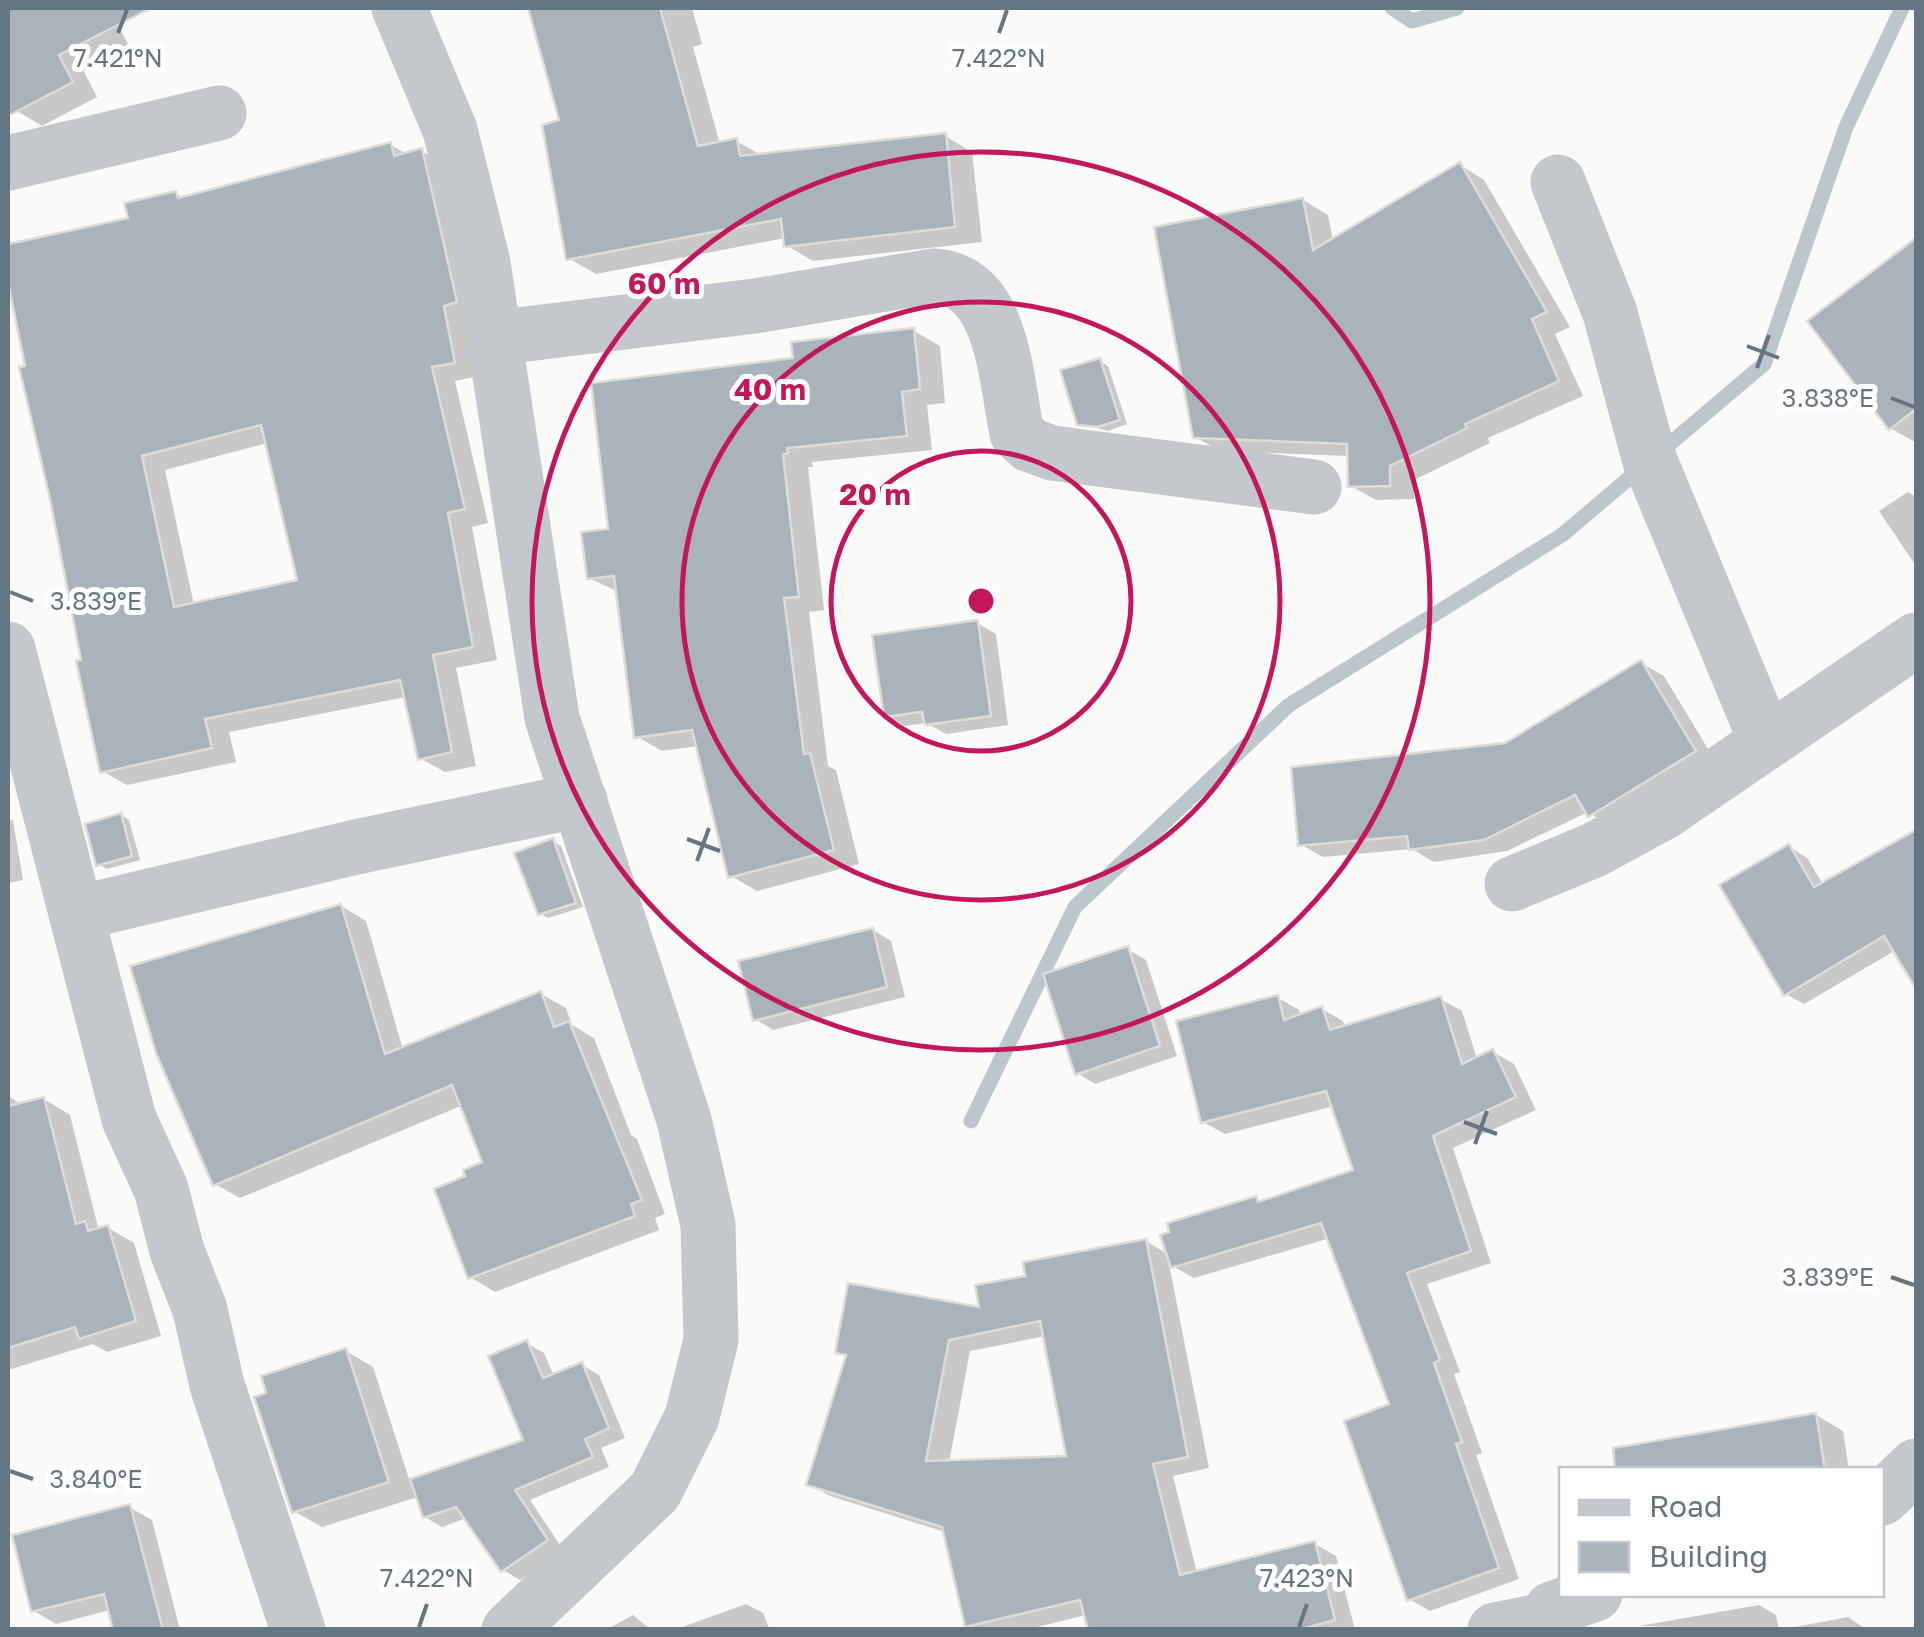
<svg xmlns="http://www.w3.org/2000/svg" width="1924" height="1637" font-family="'Golos Text',sans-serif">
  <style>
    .shadow { fill: #0003; fill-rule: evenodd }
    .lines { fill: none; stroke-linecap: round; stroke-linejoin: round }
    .stream { stroke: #bbc7cb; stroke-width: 15 }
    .building { fill: #aab3b9; stroke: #dcdcda; stroke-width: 2.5; fill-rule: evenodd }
    .minor { stroke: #c3c8cc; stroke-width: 55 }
    .ticks { fill: none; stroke: #657683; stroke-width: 4 }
    .ring { fill: none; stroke: #c2185b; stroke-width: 5 }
    .ticks-label { font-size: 25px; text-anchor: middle; fill: #657683; stroke: #fff; stroke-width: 10; stroke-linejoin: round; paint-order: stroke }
    .centre { fill: #c2185b; stroke: #fff; stroke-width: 5 }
    .ring-label { font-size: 30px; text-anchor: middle; font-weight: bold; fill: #c2185b; stroke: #fff; stroke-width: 10; stroke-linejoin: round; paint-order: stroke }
  </style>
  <rect width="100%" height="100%" fill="#fafaf8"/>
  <!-- shadow -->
  <g class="shadow">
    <path d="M8 8H109L129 46 83 70 97 97 42 126 17 111 8 93Z"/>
    <path d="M531 8H692L702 44 693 47 720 144 736 141 763 156 945 136 972 152 982 242 813 261 786 245 785 238 596 274 568 258 562 121Z"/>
    <path d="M391 145 408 155 421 151 446 165 479 376 455 381 488 523 472 527 497 660 456 668 476 766 445 772 420 758 406 697 229 732 236 762 127 785 102 771 8 270V247L131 220 176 193 185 199ZM267 443 300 582 194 605 165 470Z"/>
    <path d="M1460 165 1484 180 1570 327 1555 334 1583 396 1488 438 1490 443 1414 480V499L1376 500 1351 486 1350 456 1220 451 1195 437 1303 200 1328 215 1333 241Z"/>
    <path d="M1916 241V441L1915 442 1890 428 1810 322Z"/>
    <path d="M914 331 940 346 945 403 927 405 932 450 812 462 813 467H808L824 610 809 612 828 766 836 770 859 864 757 891 731 876 698 746 662 751 636 736 619 592 589 578 610 531 796 360Z"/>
    <path d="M1099 361 1108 366 1127 424 1108 431 1079 423Z"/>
    <path d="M1908 492 1916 497V566L1879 511Z"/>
    <path d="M977 623 996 634 1008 725 946 734 927 723 904 726 886 715Z"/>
    <path d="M1641 663 1664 676 1717 764 1612 828 1588 812 1507 851 1434 862 1412 849 1323 857 1300 844 1505 745Z"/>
    <path d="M121 815 129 820 140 860 107 869 98 864Z"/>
    <path d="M8 818 13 821 23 880 8 883Z"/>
    <path d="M1916 833V982L1896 950 1804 1004 1786 994 1789 847 1807 858 1823 884Z"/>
    <path d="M552 841 561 846 583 907 548 918 540 913Z"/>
    <path d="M341 906 366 921 403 1050 541 994 566 1008 572 1025 594 1038 631 1135 637 1139 665 1214 655 1218 659 1230 495 1292 470 1277 468 1178 486 1164 463 1105 240 1198 215 1184Z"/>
    <path d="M873 930 891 941 905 997 773 1030 755 1019Z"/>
    <path d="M1127 949 1146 960 1177 1056 1095 1084 1077 1073Z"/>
    <path d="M1278 998 1299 1010 1301 1017 1322 1009 1343 1021 1346 1028 1440 999 1462 1011 1477 1059 1493 1052 1514 1064 1536 1110 1453 1148 1491 1263 1427 1284 1460 1372 1454 1374 1482 1453 1476 1455 1519 1579 1430 1611 1409 1599 1392 1406 1330 1238 1194 1278 1169 1264 1209 1468 1173 1476 1197 1573 1315 1544 1336 1556 1355 1630H1090L1086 1615 1025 1630H974L967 1625 945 1532 830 1496 809 1484 848 1358 838 1352 983 1310 1028 1278 1146 1241 1169 1255 1256 1199 1263 1203 1356 1172 1334 1106 1225 1134 1203 1122ZM1045 1336 1069 1458 949 1463 970 1351Z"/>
    <path d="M8 1096 22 1105 44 1099 70 1115 99 1231 108 1228 134 1243 161 1336 107 1352 93 1344 8 1370Z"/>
    <path d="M526 1343 544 1353 554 1376 582 1365 599 1375 625 1438 601 1448 609 1467 530 1500 564 1551 520 1580 503 1570 466 1518 442 1527 425 1517 418 1497 322 1527 294 1511 346 1351 373 1367 410 1482 526 1441Z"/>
    <path d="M1816 1415 1843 1431 1849 1470H1635Z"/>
    <path d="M129 1507 152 1520 180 1630H115L110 1610 56 1624 34 1611Z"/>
    <path d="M746 1604 763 1613 770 1630H674Z"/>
    <path d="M1759 1605 1776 1615 1779 1630 1639 1626Z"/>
    <path d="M633 1615 651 1630H606Z"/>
    <path d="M1848 1617 1867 1630H1779Z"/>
  </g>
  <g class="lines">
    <!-- stream -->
    <g class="stream">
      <path d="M1392 8 1412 21 1457 8"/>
      <path d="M971 1121 1075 907 1289 705 1562 535 1764 364 1846 127 1902 8"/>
    </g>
  </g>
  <!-- building -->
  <g class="building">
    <path d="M8 8H151L59 55 73 82 8 116Z"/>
    <path d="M528 8H660L698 146 737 138 740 156 946 133 955 227 784 247 781 219 566 260 542 125 559 120Z"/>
    <path d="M391 142 394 156 422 148 457 302 444 306 455 363 432 367 465 509 448 513 473 647 433 655 452 752 418 760 400 680 205 719 212 748 100 773 76 661 81 660 50 499 19 367 25 366 8 282V244L128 218 124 203 176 191 178 198ZM261 425 297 580 174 607 142 456Z"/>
    <path d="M1460 162 1547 312 1532 319 1559 381 1465 424 1467 428 1390 466V486L1348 487 1347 444 1193 438 1154 227 1303 198 1313 250Z"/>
    <path d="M1916 238V409L1889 430 1807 321Z"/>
    <path d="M914 328 920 389 902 392 907 436 787 448 788 453 783 454 799 597 784 598 804 754 810 753 834 850 728 878 692 730 634 738 614 576 587 579 581 532 608 529 591 383 793 358 791 342Z"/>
    <path d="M1100 358 1120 420 1098 427 1077 425 1060 370Z"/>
    <path d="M978 620 991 716 925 725 922 712 884 717 872 635Z"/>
    <path d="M1641 660 1696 751 1588 817 1575 795 1484 840 1409 850 1407 836 1298 846 1291 767 1505 743Z"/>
    <path d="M121 813 132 856 96 866 85 824Z"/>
    <path d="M1916 830V989L1884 936 1784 996 1719 885 1789 844 1814 887Z"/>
    <path d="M553 838 576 903 538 915 514 853Z"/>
    <path d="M341 904 385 1054 541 991 554 1027 569 1021 642 1200 631 1204 635 1216 468 1279 434 1189 465 1176 463 1170 482 1162 452 1085 213 1186 156 1053 130 966Z"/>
    <path d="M873 928 887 987 753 1021 738 961Z"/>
    <path d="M1128 946 1160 1046 1075 1075 1043 974Z"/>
    <path d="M1278 995 1284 1020 1322 1006 1330 1030 1441 996 1462 1064 1493 1049 1516 1097 1433 1136 1471 1251 1407 1273 1440 1360 1434 1363 1462 1442 1456 1444 1499 1568 1407 1601 1344 1421 1389 1404 1321 1223 1171 1268 1160 1235 1169 1232 1167 1223 1256 1196 1258 1202 1353 1170 1326 1091 1201 1123 1176 1021Z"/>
    <path d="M44 1097 76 1224 85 1221 88 1231 108 1225 136 1321 79 1339 75 1327 8 1348V1106Z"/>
    <path d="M1146 1239 1188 1457 1153 1464 1180 1575 1315 1541 1335 1620 1298 1630H1088L1080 1600 965 1627 942 1527 806 1485 846 1355 835 1353 848 1283 979 1307 975 1285 1025 1276 1023 1262ZM1040 1321 1066 1456 926 1461 949 1340Z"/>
    <path d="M527 1340 543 1378 582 1362 609 1428 585 1439 593 1457 515 1490 548 1540 501 1572 456 1507 423 1518 410 1479 523 1440 488 1356Z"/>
    <path d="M346 1348 389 1482 292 1513 254 1397 266 1393 261 1376Z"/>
    <path d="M1816 1413 1825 1470H1615L1613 1448Z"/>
    <path d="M130 1504 163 1630H113L104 1594 31 1612 12 1535Z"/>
  </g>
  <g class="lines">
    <!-- minor -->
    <g class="minor">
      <path d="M399 8 450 130 483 263 552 718 684 1120 708 1225 711 1340 692 1417 655 1491 509 1630"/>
      <path d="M8 163 219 113"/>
      <path d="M1558 182 1610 313 1650 461 1766 741"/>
      <path d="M494 338 755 306 933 276C1004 280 1005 377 1017 433L1030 445 1052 453 1314 487"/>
      <path d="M8 649 129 1119 161 1189 177 1251 200 1310 217 1385 298 1630"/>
      <path d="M1512 884 1594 850 1664 812 1916 640"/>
      <path d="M78 913 356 847 580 800"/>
      <path d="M1882 1498 1916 1466"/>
      <path d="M1495 1630 1545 1620"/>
      <path d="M1545 1630 1552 1609 1595 1594"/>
    </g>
  </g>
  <!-- ticks -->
  <path class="ticks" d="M118 33 127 10M999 33 1007 10M1747 346 1779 358M1757 368 1769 335M1891 398 1914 407M10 592 33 601M687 839 720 851M697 861 709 828M1464 1122 1497 1134M1475 1144 1487 1111M1891 1277 1914 1285M10 1471 33 1479M419 1627 427 1604M1299 1627 1307 1604"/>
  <!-- distance rings -->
  <g class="ring">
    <circle cx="981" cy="601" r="150"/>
    <circle cx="981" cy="601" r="299"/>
    <circle cx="981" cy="601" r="449"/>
  </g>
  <g class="ticks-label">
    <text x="118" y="67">7.421°N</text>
    <text x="999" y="67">7.422°N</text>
    <text x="1828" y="407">3.838°E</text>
    <text x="96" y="610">3.839°E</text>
    <text x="1828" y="1286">3.839°E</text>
    <text x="96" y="1488">3.840°E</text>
    <text x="427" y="1587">7.422°N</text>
    <text x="1307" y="1587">7.423°N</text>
  </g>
  <circle cx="981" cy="601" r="15" class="centre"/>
  <g class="ring-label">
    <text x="664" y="294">60 m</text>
    <text x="770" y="400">40 m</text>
    <text x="875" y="505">20 m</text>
  </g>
  <!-- border -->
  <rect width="1924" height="1637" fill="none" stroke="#657683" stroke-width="20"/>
  <!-- legend -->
  <rect x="1559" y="1467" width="325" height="130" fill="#ffffff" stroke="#c1c8cd" stroke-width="2.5"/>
  <rect x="1579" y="1500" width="50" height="15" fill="#c3c8cc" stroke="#c1c8cd" stroke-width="2.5"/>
  <text x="1649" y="1517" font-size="30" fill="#657683">Road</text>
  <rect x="1579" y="1542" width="50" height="30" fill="#aab3b9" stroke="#c1c8cd" stroke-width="2.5"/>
  <text x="1649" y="1567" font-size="30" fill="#657683">Building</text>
</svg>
